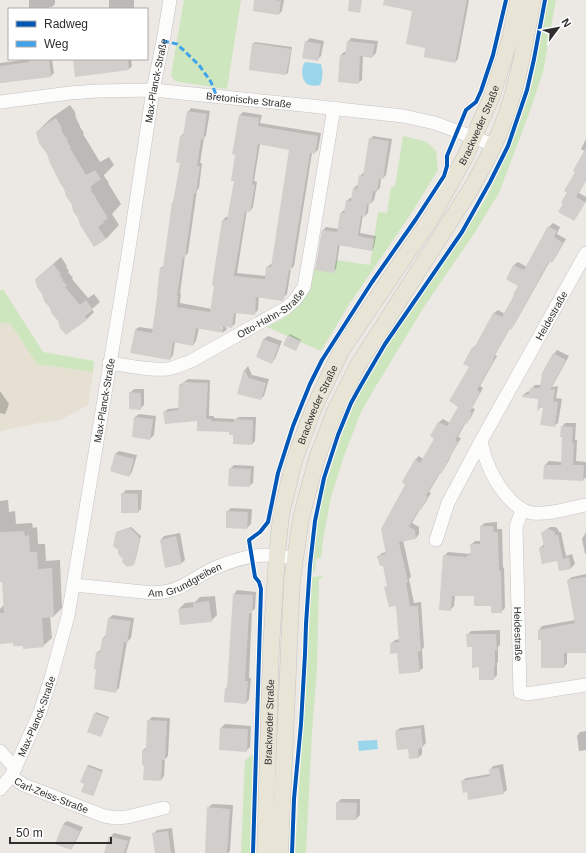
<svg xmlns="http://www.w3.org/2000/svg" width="586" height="853" font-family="Arial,sans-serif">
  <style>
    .education { fill: #e6e0d3 }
    .green { fill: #cee6be }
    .water { fill: #99d6ec }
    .shadow { fill: #0003; fill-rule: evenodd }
    .building { fill: #d1cecb; fill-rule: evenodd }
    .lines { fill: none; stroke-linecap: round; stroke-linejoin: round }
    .minor-casing { stroke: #c5c4c5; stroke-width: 14 }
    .major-casing { stroke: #c6c5c4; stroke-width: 17 }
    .minor { stroke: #fcfcfb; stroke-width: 13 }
    .major { stroke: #e8e4d6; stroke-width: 16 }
    .quiet { stroke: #3ea3eb; stroke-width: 3; stroke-dasharray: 6 3; stroke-linecap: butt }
    .cycleway-casing { stroke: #fff; stroke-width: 6 }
    .cycleway { stroke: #0057b8; stroke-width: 4 }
    .labels { text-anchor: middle; stroke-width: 3.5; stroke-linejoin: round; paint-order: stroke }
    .street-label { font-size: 10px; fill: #2e2e2e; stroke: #fff }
  </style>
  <rect width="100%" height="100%" fill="#ece8e4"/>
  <!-- education -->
  <path class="education" d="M0 323H10L37 364 93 372 88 405 60 420 39 423 0 431Z"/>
  <!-- green -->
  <g class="green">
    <path d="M184 0H241L227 89 180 82C175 81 173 80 171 75Z"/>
    <path d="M548 0H556L543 72 530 111 499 193 475 232 424 307 376 386 361 412 344 456 331 497 323 540 321 558 316 559 315 572 312 573 317 523 325 485 343 431 354 405 367 379 402 323 461 238 486 198 503 163 521 119 532 84Z"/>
    <path d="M403 136 427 142 436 151 438 170 410 215 348 306 321 351 267 327C272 324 277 322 282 319 299 309 312 290 314 269L334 273 336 260 370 265 378 212 387 213 391 187H395Z"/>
    <path d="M3 289 43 352 94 361 93 372 37 364 10 323H0V291Z"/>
    <path d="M322 576V578L319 579 317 670 312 731 306 853H295L312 577Z"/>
    <path d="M253 755 250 853H241L245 760Z"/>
  </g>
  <!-- water -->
  <g class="water">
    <path d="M305 62 321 64C323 71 323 79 320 85 317 86 310 86 307 84 301 79 301 67 305 62Z"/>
    <path d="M377 740 378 749 359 751 358 741Z"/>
  </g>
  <!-- shadow -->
  <g class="shadow">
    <path d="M29 0H55V4L52 7H49V9H29Z"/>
    <rect x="109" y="0" width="25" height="9"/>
    <path d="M255 0H284L282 11 279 14Z"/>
    <path d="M405 0H469L458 59 455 62 426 47 413 10Z"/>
    <path d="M310 38 324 41 321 56 317 60 306 42Z"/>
    <path d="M351 38 378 41 376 53 372 57 363 56 362 80 358 83 341 55 344 52H346L348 42Z"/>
    <path d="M255 42 292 47 288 73 286 74 253 44Z"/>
    <path d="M30 59H52L54 73 51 76 11 81 9 82 0 83V63Z"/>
    <path d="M75 59H131L132 66 129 69Z"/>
    <path d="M70 105 75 112 76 118 80 126V127L84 133 83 134 100 162 109 157 114 165 104 175V176L109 183H108L121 204 112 214 119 225 106 239 73 204 37 132 51 118Z"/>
    <path d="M191 108 210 111 206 135 204 138 200 163H202L199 188 197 190 188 253 185 256 180 293H181L180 303 212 309 223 220 226 217H229L235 180 240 115 243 112 262 115 260 123 321 133 318 150 314 153H312L294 266 291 269 287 294 281 300 259 296 258 310 254 314 236 312 235 324 231 327 225 326 227 329 224 332 199 328 196 341 193 345 175 342 173 355 170 359 135 330 139 327 153 329 161 268 164 265 181 162V136L185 132 188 112ZM260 144 290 149 272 264H271L267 267 266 276 237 273 247 210 250 211 253 207 257 182 254 181ZM219 321 223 329H221Z"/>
    <path d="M373 136 392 139 386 175 383 178H381L380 188 377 191H376L374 200 371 203H369L368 213 365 216 363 215 360 233 376 236 374 247 372 250 340 244 336 269 333 272 323 230 326 227 339 229 341 213 344 210H346L347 201 350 198H352L354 188 357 185 358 186 360 176 363 173H364L370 139Z"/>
    <path d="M586 139V180L579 193 586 197V201L577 216 573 220 568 192 585 151 581 149Z"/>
    <path d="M553 223 560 227 557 234 566 239 555 258 552 262 550 261 514 325 511 328H510L495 355 497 356 480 386 483 388 472 408 475 409 470 419 466 422 458 437 461 438 451 455 449 460 444 469 440 473 429 492 431 493 424 505 420 509 412 523 419 527V534L416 538 403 540 411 577 409 579 414 603 421 602 424 647 422 649 423 668 419 671 398 652 391 644 395 640 400 639 397 605 386 587 388 585 384 564 378 557 382 553 387 552 407 484 415 460 419 456 423 459 435 438 432 436 439 422 443 419 450 423 459 406 470 367 473 348 477 344 478 345 494 313 498 310 505 314 519 285 507 279 514 265 518 262 527 267 549 227Z"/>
    <path d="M61 257 67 266 66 267 69 271 68 272 73 278 72 279 88 298 94 294 100 302 92 309 94 312 87 319 59 321 36 279Z"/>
    <path d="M290 334 301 340 296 350 288 336Z"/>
    <path d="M268 336 282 341 275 359 272 362 257 357 264 339Z"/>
    <path d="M557 350 569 356 552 387 558 386 556 398 562 399 558 423 554 426 544 408 541 407 538 410 540 398 523 395 527 392 531 391V389L535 385H541L554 354Z"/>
    <path d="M248 366 252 375 269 379 264 396 260 399 238 393 245 370Z"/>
    <path d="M188 379 210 380 209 416H214V418L236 419 239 417H256L255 441 252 444 230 431 198 420 164 412 168 409 179 408 180 385Z"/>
    <path d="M134 389H144V405L140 409 130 393Z"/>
    <path d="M0 391 9 404 6 412 5 414 0 413Z"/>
    <path d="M139 414 156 416 154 435 150 439 135 417Z"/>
    <path d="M565 423H576L575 440H577L576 461 586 462V477L583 480 545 465 549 461 562 462 563 437 562 427Z"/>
    <path d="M119 451 137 455 132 472 129 476 115 454Z"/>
    <path d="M234 465 254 466 253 483 249 486 230 469Z"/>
    <path d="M126 490H142L141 509 138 512 122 494Z"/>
    <path d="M8 500 9 512 15 511 16 524 32 523 33 528 37 527 38 544H45L46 561 60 560 62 608 54 616H50L52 638 43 646 24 644 14 642 0 643V609L4 605 3 581H0V501Z"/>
    <path d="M231 508 252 509 251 524 247 528 227 527V512Z"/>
    <path d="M497 522V529H502L503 568 504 567 505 608 501 612 475 595H455L454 606 450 610 444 556 448 552 470 554 471 552V545L475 541H481V526L485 523Z"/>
    <path d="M131 527 141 536 135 562 133 564 124 558 117 533 119 531Z"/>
    <path d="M550 527H555L558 529 559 532H561L566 556 572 554 575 564 571 568 560 570 558 559 540 548 544 544 542 533Z"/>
    <path d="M586 532V554H585L582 539Z"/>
    <path d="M180 533 185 560 182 563 161 540 164 536Z"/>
    <path d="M586 574V652H567V663L564 667 542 639 539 630 542 626 575 620 568 580 572 577Z"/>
    <path d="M237 590 256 592 255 609 252 611 249 678H251L249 699 246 703 226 688 229 686 234 594Z"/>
    <path d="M215 596 217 615 211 621 179 609 185 603 195 602 200 597Z"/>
    <path d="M113 615 134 618 131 638 127 642 119 688 116 691 98 668 97 653 101 649 103 638 106 635 109 618Z"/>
    <path d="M500 630V645L498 647V662L497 663V675L493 679 480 666 467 635 471 631Z"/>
    <path d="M96 712 109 717 102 734 101 736 95 714Z"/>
    <path d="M152 717 170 718 168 756 165 759 164 776 161 780 145 765 143 750 147 747 148 721Z"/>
    <path d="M225 724 251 726 250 747 246 751 221 728Z"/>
    <path d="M424 725 426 743 422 747V754L419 757 409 748 396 731 400 728Z"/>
    <path d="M586 731V750L579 751 577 736 580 732Z"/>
    <path d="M503 764 507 790 503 793 467 791 462 781 466 778 490 774V770L493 766Z"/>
    <path d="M89 765 103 770 94 794 93 795 85 783 87 766Z"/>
    <path d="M341 799H360V815L356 819 337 803Z"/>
    <path d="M212 804 233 805 230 851 228 853H206L208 808Z"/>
    <path d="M67 821 83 827 74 845 71 849 63 824Z"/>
    <path d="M172 828 175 853H156L153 834 157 830Z"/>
    <path d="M114 833 131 837 126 853H105L110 837Z"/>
  </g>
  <!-- building -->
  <g class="building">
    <path d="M254 0H275L281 1 279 15 253 11Z"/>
    <path d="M349 0H362L360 13 348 11Z"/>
    <path d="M384 0H467L455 63 424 57 425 48 406 44 412 11 383 5Z"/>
    <path d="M305 41 321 44 318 61 302 58Z"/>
    <path d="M347 41 375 44 372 58 360 56 359 84 338 82 340 55H345Z"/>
    <path d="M252 43 291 49 286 75 249 70Z"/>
    <path d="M29 59H49L51 77 0 83V66L29 62Z"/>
    <path d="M73 59H128L129 70 75 77Z"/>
    <path d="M187 111 207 114 203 140 201 139 197 166H200L196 193H194L185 258 183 257 177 296H178L177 307 210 312 214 286 212 285 222 220H227L234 181H231L235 155 232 154 239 115 259 118 258 126 318 136 315 154 310 153 291 270H289L284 299 282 301 256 297 255 315 234 313 232 328 220 326 224 333 196 328 193 346 173 342 170 360 130 353 135 330 152 333 158 293H157L160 267 163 268 172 202H173L180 163 176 162 180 136H183ZM258 144 289 150 271 267H266L265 279 234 276 245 211 250 212 255 185 252 184Z"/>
    <path d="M56 118 61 126 62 132 68 140 67 141 71 147 70 148 86 175 95 170 101 179 90 187 92 190 91 191 96 197H95L108 218 103 222 104 223 98 227 106 239 94 247 80 225 78 218 73 211 72 205 66 196 64 189 60 183 50 163 47 154 39 143 36 132 46 125V124Z"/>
    <path d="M369 138 389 141 383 179H379L377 192 373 191 371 204H367L365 217 361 216 358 236 374 239 372 251 338 245 334 273 315 270 322 230 337 232 340 213H344L346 200 351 201 353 188 357 189 359 175 363 176Z"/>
    <path d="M586 147V180L576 197 585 202 574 221 558 212 563 204 561 203 567 192 564 191 575 172 573 171Z"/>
    <path d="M548 226 557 231 554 237 563 243 552 263 549 261 511 330 509 328 493 359 494 360 477 390 480 392 470 412 472 413 467 424 465 423 455 440 458 442 448 460 446 465 441 474 439 473 426 496 428 497 421 510 419 509 409 527 415 530 416 539 399 542 408 582 406 583 410 606H418L421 651 418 652 420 672 399 674 397 653 390 654V643L399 642 396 606 389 607 384 587 387 586 383 566H380L377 556 386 554 381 529 405 485 402 482 415 459 420 463 434 439 430 436 438 422 447 426 458 407 449 401 469 367 463 364 472 347 474 348 493 313 502 317 514 295 513 294 518 286 506 279 513 265 524 270Z"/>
    <path d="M53 264 61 274 59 275 63 279 62 280 67 286 65 287 80 305 86 300 93 310 85 316 87 320 66 335 60 328 58 321 52 314 50 308 44 301 42 294 37 287 35 279Z"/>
    <path d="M288 335 300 341 296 351 283 345Z"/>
    <path d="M263 339 279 345 272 364 256 357Z"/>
    <path d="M553 353 566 360 550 390 555 389 553 401 558 402 555 427 540 425 543 408H541V405L538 411H537L538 399 522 397V395L529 394 530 388H540L542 373Z"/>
    <path d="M244 369 249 378 266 383 261 400 237 394Z"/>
    <path d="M183 382 208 383 206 419H211V421L234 422V419L253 420 252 445 233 444V435H229V432L197 431V421L165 424 163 412 178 410 179 384 183 385Z"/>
    <path d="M129 392 141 393V410L129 409Z"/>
    <path d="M134 417 153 419 150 440 132 437Z"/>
    <path d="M561 426 573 427 572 443H574L573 465H584L583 481 543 479 544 465H561L562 437H560Z"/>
    <path d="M115 454 134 459 129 477 110 471Z"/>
    <path d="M229 468 251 469 250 487 228 486Z"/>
    <path d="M121 493 138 494V513H121Z"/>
    <path d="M226 511 248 512 247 529 226 528Z"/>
    <path d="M480 526H493L494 532H498L499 571H501L502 613H491V606H474V596H452L451 611 439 610 443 555 467 557V555H471L470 544H480Z"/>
    <path d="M130 528 140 538 134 565 127 567 122 562 123 559 118 554V550L113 546 116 532Z"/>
    <path d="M548 529 551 530 555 532V535H558L563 559 569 557 571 569 559 571 557 561 542 564 539 548 544 547 541 533 545 530Z"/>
    <path d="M24 531 25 536 29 535 30 552H37L38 569 52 568 54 617 42 618 44 647 23 649V646H13V643L0 644V613H4L2 582H0V532Z"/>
    <path d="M176 536 182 564 165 568 160 540Z"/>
    <path d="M586 577V653H564V668H541V640H538V630L575 623 567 580Z"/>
    <path d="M233 594 253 595 252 613H249L245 681H248L246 704 224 702 225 688H227Z"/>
    <path d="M209 601 212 622 180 625 178 609 193 607V603Z"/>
    <path d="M108 618 131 621 127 643 124 642 116 693 94 689 96 669H94L96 652 100 653 102 638H105Z"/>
    <path d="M466 634H496L497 650H495V666H494V680H479V667L472 668V647H467Z"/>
    <path d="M94 713 108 718 101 737 87 732Z"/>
    <path d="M147 720 167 721 165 760H162L161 781 143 780 144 766 142 765V750H146Z"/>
    <path d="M220 728 248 729 247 752 219 750Z"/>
    <path d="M421 728 423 748 418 749 419 758 409 759 408 749 397 750 395 731Z"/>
    <path d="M87 766 102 772 93 796 81 792 84 784 80 782Z"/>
    <path d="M499 768 504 794 468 800 467 792 463 793 461 781 490 776 489 769Z"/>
    <path d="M336 802 357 803 356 820H336Z"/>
    <path d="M207 807 230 809 227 853H205Z"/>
    <path d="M63 824 80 831 71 850 55 844Z"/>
    <path d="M168 831 171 853H155L152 833Z"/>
    <path d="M109 836 128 841 124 853H104Z"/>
  </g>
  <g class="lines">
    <!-- minor casing -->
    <g class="minor-casing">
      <g id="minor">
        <path id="s1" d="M0 102 70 93 97 91 153 90 302 105 403 116 435 123 494 145"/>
        <path id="s2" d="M109 363C126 365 151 371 167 369 175 368 183 364 191 361L286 308 295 300 304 287 312 241 334 108"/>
        <path d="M481 441C483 448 484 455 487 462 493 479 512 510 532 513 549 515 569 508 586 505"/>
        <path id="s3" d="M522 510 516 527 520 692 527 694 586 685"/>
        <path id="s4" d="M436 540 448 503 481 441 586 253"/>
        <path id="s5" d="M74 585 143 592C150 593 157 593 164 592 184 589 199 574 217 567 231 561 249 556 264 555 275 555 285 557 295 558"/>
        <path d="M0 751 15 768"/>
        <path id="s6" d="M11 776 24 785 104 816 116 818 127 817 164 808"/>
        <path id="s7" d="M0 789 11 776 15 768 40 712 51 678 68 616 128 255 153 90 163 41 170 0"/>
      </g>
    </g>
    <!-- major casing -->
    <g class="major-casing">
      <g id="major">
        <path id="s8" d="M265 853 271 648 277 556 281 515 295 458 313 410 341 351 431 218 465 157 492 96 501 68 510 39 518 0"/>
        <path d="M280 853 292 580 301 518 317 458 335 411 358 365 472 187C483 167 494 147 502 126 518 86 525 42 533 0"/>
      </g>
    </g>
    <!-- minor -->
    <use href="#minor" class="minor"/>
    <!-- major -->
    <use href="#major" class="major"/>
    <!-- quiet -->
    <path class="quiet" d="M163 41 177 44 199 65 211 82 217 97"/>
    <!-- cycleway casing -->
    <g class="cycleway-casing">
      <g id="cycleway">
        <path d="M253 853 261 589 259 582 255 577 249 540 260 532 268 522 278 473 293 426 310 384 322 360 372 282 416 219 444 176 447 166V156L466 110 476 102 481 91 493 55 506 0"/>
        <path d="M292 853 294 799 301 724 305 654 306 624 310 565 315 521 324 478 338 435 351 403 361 385 385 344 462 232 490 182 508 146 527 90 534 59 545 0"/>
      </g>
    </g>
    <!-- cycleway -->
    <use href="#cycleway" class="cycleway"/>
  </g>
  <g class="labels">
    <!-- street labels -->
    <g class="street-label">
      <text dy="4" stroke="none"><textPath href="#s7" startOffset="730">Max-Planck-Straße</textPath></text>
      <text dy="4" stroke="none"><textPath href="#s1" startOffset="250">Bretonische Straße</textPath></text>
      <text dy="4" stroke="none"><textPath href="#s8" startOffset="779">Brackweder Straße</textPath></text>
      <text dy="4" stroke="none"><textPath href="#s2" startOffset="177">Otto-Hahn-Straße</textPath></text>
      <text dy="4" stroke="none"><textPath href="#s4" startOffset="253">Heidestraße</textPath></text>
      <text dy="4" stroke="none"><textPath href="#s7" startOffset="406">Max-Planck-Straße</textPath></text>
      <text dy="4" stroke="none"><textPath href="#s8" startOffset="455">Brackweder Straße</textPath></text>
      <text dy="4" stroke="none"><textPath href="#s5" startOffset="114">Am Grundgreiben</textPath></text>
      <text dy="4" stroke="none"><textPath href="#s3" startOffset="125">Heidestraße</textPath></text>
      <text dy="4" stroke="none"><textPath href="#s7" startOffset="82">Max-Planck-Straße</textPath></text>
      <text dy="4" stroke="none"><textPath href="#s8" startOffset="131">Brackweder Straße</textPath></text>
      <text dy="4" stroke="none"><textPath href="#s6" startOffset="45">Carl-Zeiss-Straße</textPath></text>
    </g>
  </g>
  <!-- legend -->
  <rect x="8" y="8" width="140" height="52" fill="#ffffff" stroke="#ababab"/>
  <rect x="16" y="21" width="20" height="6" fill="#0057b8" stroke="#ababab"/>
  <text x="44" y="28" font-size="12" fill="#2e2e2e">Radweg</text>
  <rect x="16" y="41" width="20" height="6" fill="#3ea3eb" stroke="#ababab"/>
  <text x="44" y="48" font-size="12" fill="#2e2e2e">Weg</text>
  <!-- north arrow -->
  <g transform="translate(558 28) rotate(58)" stroke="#ffffff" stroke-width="3" paint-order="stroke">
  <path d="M0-3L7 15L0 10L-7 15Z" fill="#2e2e2e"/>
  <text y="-6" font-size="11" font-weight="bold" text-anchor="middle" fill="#2e2e2e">N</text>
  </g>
  <!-- scale -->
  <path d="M10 837v6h101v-6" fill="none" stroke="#2e2e2e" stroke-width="2"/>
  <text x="16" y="837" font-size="12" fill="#2e2e2e" stroke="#ffffff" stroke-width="3" paint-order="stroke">50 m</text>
</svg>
